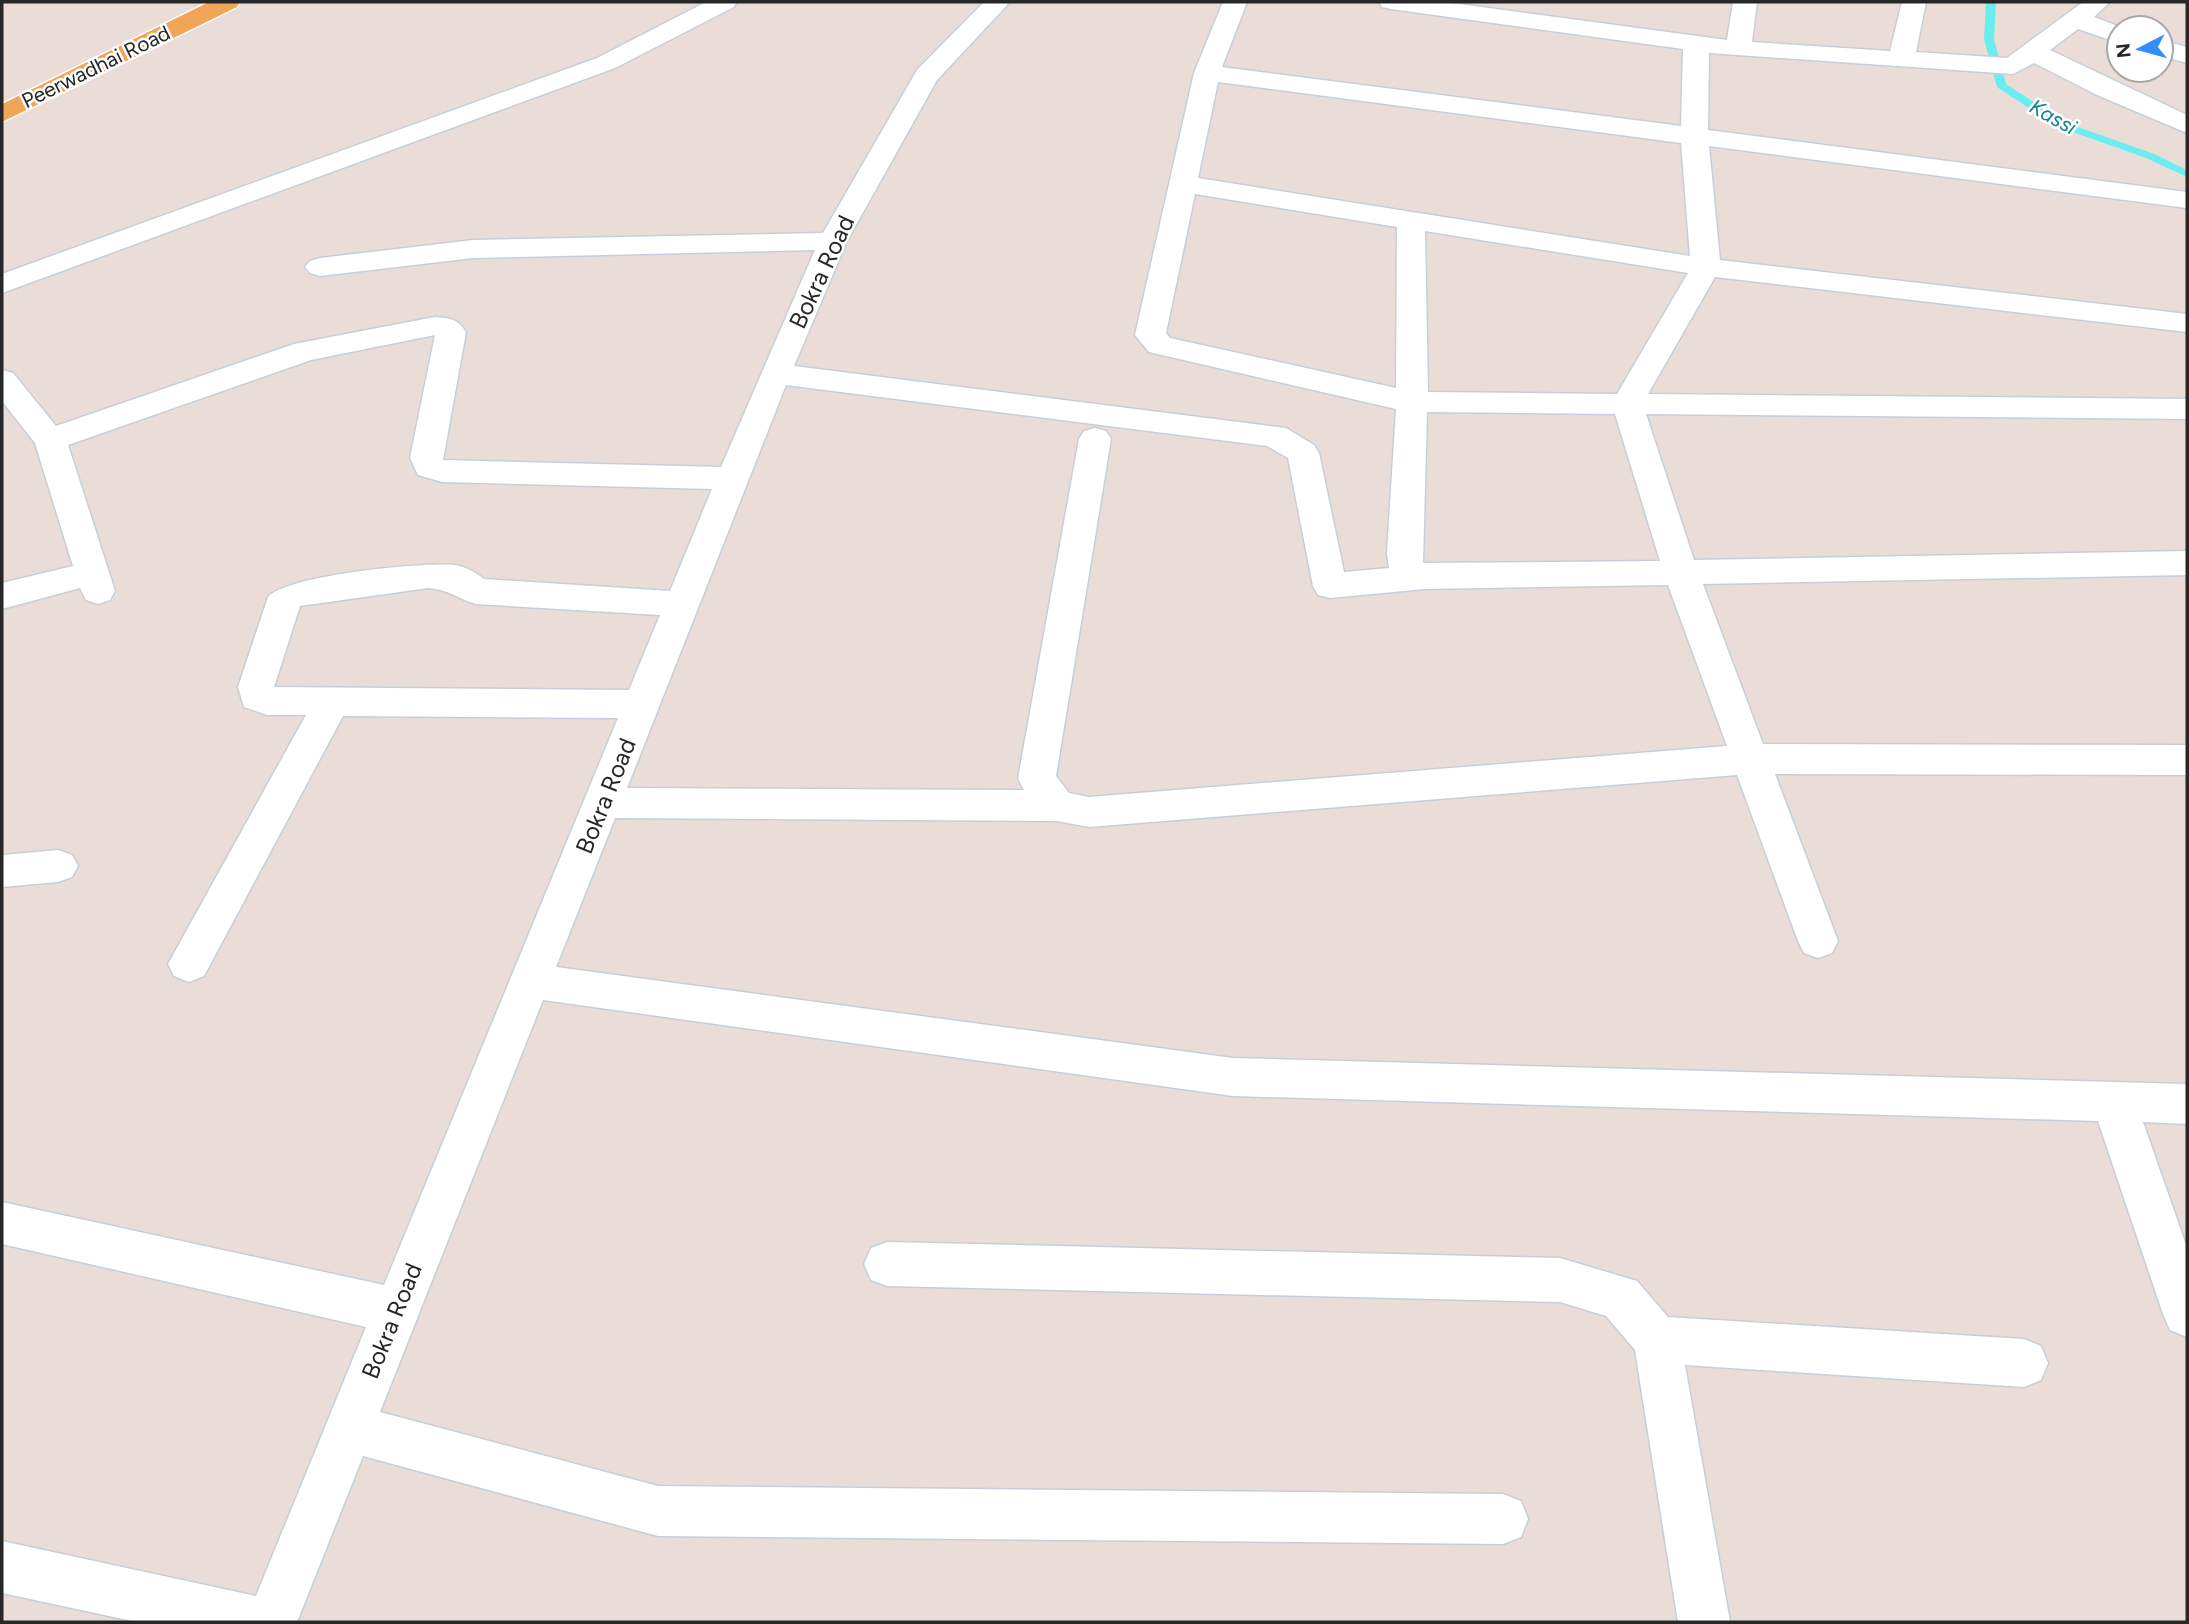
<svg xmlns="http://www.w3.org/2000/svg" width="2189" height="1624" font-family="Figtree,sans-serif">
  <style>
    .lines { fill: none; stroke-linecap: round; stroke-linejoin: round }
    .stream { fill: #69edee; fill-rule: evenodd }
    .minor-casing { stroke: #c6cfd9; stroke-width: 3 }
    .major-casing { stroke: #fff; stroke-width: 3 }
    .minor { fill: #fff; fill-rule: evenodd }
    .major { fill: #f0a557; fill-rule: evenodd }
    .labels { text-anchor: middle; stroke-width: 5; stroke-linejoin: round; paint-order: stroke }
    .far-street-label { font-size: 21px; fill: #272727; stroke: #fff }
    .far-water-label { font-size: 21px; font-style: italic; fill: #0d838e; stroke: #fff }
    .street-label { font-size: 24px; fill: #272727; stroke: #fff }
  </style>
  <rect width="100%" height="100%" fill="#eaddd8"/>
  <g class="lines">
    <!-- stream -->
    <path class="stream" d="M1986 2H1996L1994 39 2006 84 2064 122 2154 154 2187 170V177L2146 158 2056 126 1997 87 1984 39Z"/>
    <!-- minor casing -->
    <g class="minor-casing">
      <g id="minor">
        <path d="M706 2H737L734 7 615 68 2 293V274L597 58Z"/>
        <path d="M984 2H1010L937 80 847 241 794 366 1286 428 1314 445 1319 453 1344 572 1389 568 1387 553 1396 409 1149 352 1135 335 1194 73 1223 2H1247L1222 67 1681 126 1683 49 1391 9 1382 7 1379 2H1444L1727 40 1733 2H1757L1752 42 1890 51 1902 2H1926L1916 52 2007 58 2083 2H2110L2094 17 2123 28H2119V43L2078 29 2050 50 2187 115V133L2097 95 2034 63 2013 74 1709 53 1708 130 2187 192V208L1709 146 1720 260 2187 314V332L1715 277 1648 394 2187 399V419L1646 414 1694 560 2187 551V575L1703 584 1763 744 2187 745V775L1775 774 1838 941 1832 953 1818 958 1804 953 1798 941 1737 775 1089 827 1057 821 615 818 556 967 1233 1058 2187 1084V1124L2143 1122 2187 1248V1337L2170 1330 2163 1314 2098 1121 1233 1096 543 1000 380 1412 658 1486 1503 1494 1521 1501 1528 1519 1521 1537 1503 1544 658 1536 363 1456 297 1622H137L2 1593V1541L256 1596 366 1327 2 1244V1202L384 1285 618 718 343 716 204 976 189 982 174 976 168 964 306 715H267L244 707 238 687 268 597C288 575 423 562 455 565 467 567 475 572 484 579L670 591 712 489 442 482 418 475 410 458 435 335 311 360 68 445 115 591 110 600 98 604 86 600 80 588 2 609V583L73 566 35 443 2 401V370L13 373 56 426 294 344 435 317C450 318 458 319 466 332L443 460 721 467 815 250 473 258 320 276 310 273 305 267 310 261 320 258 473 240 823 233 917 70ZM1218 82 1681 143 1690 256 1198 178ZM1195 194 1397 227 1396 388 1170 338 1166 333ZM1425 231 1688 273 1617 394 1428 392ZM786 385 1267 446 1288 458 1313 586 1318 595 1330 598 1425 589 1668 585 1727 746 1089 797 1069 793 1056 776 1111 439 1106 431 1095 428 1084 431 1079 439 1018 779 1024 790 627 788ZM1427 412 1615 414 1660 561 1423 563ZM428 588C450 590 456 598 476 604L660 615 629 690 274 687 300 606Z"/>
        <path d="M2161 40 2187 47V63L2161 56Z"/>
        <path d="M58 850 72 855 78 866 72 877 58 882 2 887V855Z"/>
        <path d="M887 1242 1560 1258 1637 1281 1668 1317 2024 1339 2041 1346 2048 1363 2041 1380 2024 1387 1685 1365 1730 1622H1678L1635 1350 1606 1316 1560 1302 887 1286 871 1280 864 1264 871 1248Z"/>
      </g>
    </g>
    <!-- major casing -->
    <g class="major-casing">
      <path id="major" d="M209 2H240L237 7 2 122V104Z"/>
    </g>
    <!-- minor -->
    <use href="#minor" class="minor"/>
    <!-- major -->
    <use href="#major" class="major"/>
  </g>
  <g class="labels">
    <!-- far-street labels -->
    <g class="far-street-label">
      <text transform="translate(96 67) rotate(-26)" y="7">Peerwadhai Road</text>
    </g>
    <!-- far-water labels -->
    <g class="far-water-label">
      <text transform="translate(2053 117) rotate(29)" y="7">Kassi</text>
    </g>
    <!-- street labels -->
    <g class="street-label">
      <text transform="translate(822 272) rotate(-65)" y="8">Bokra Road</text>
      <text transform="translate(606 796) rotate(-68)" y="8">Bokra Road</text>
      <text transform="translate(392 1321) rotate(-68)" y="8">Bokra Road</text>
    </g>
  </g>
  <!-- border -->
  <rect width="2189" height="1624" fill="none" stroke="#272727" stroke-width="7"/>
  <!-- north arrow -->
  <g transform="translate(2140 49) rotate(264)"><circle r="33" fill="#ffffff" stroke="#a9a9a9" stroke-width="2"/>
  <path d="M0-5L12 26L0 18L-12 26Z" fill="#358df9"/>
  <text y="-10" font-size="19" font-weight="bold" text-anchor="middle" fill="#272727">N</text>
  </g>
</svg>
